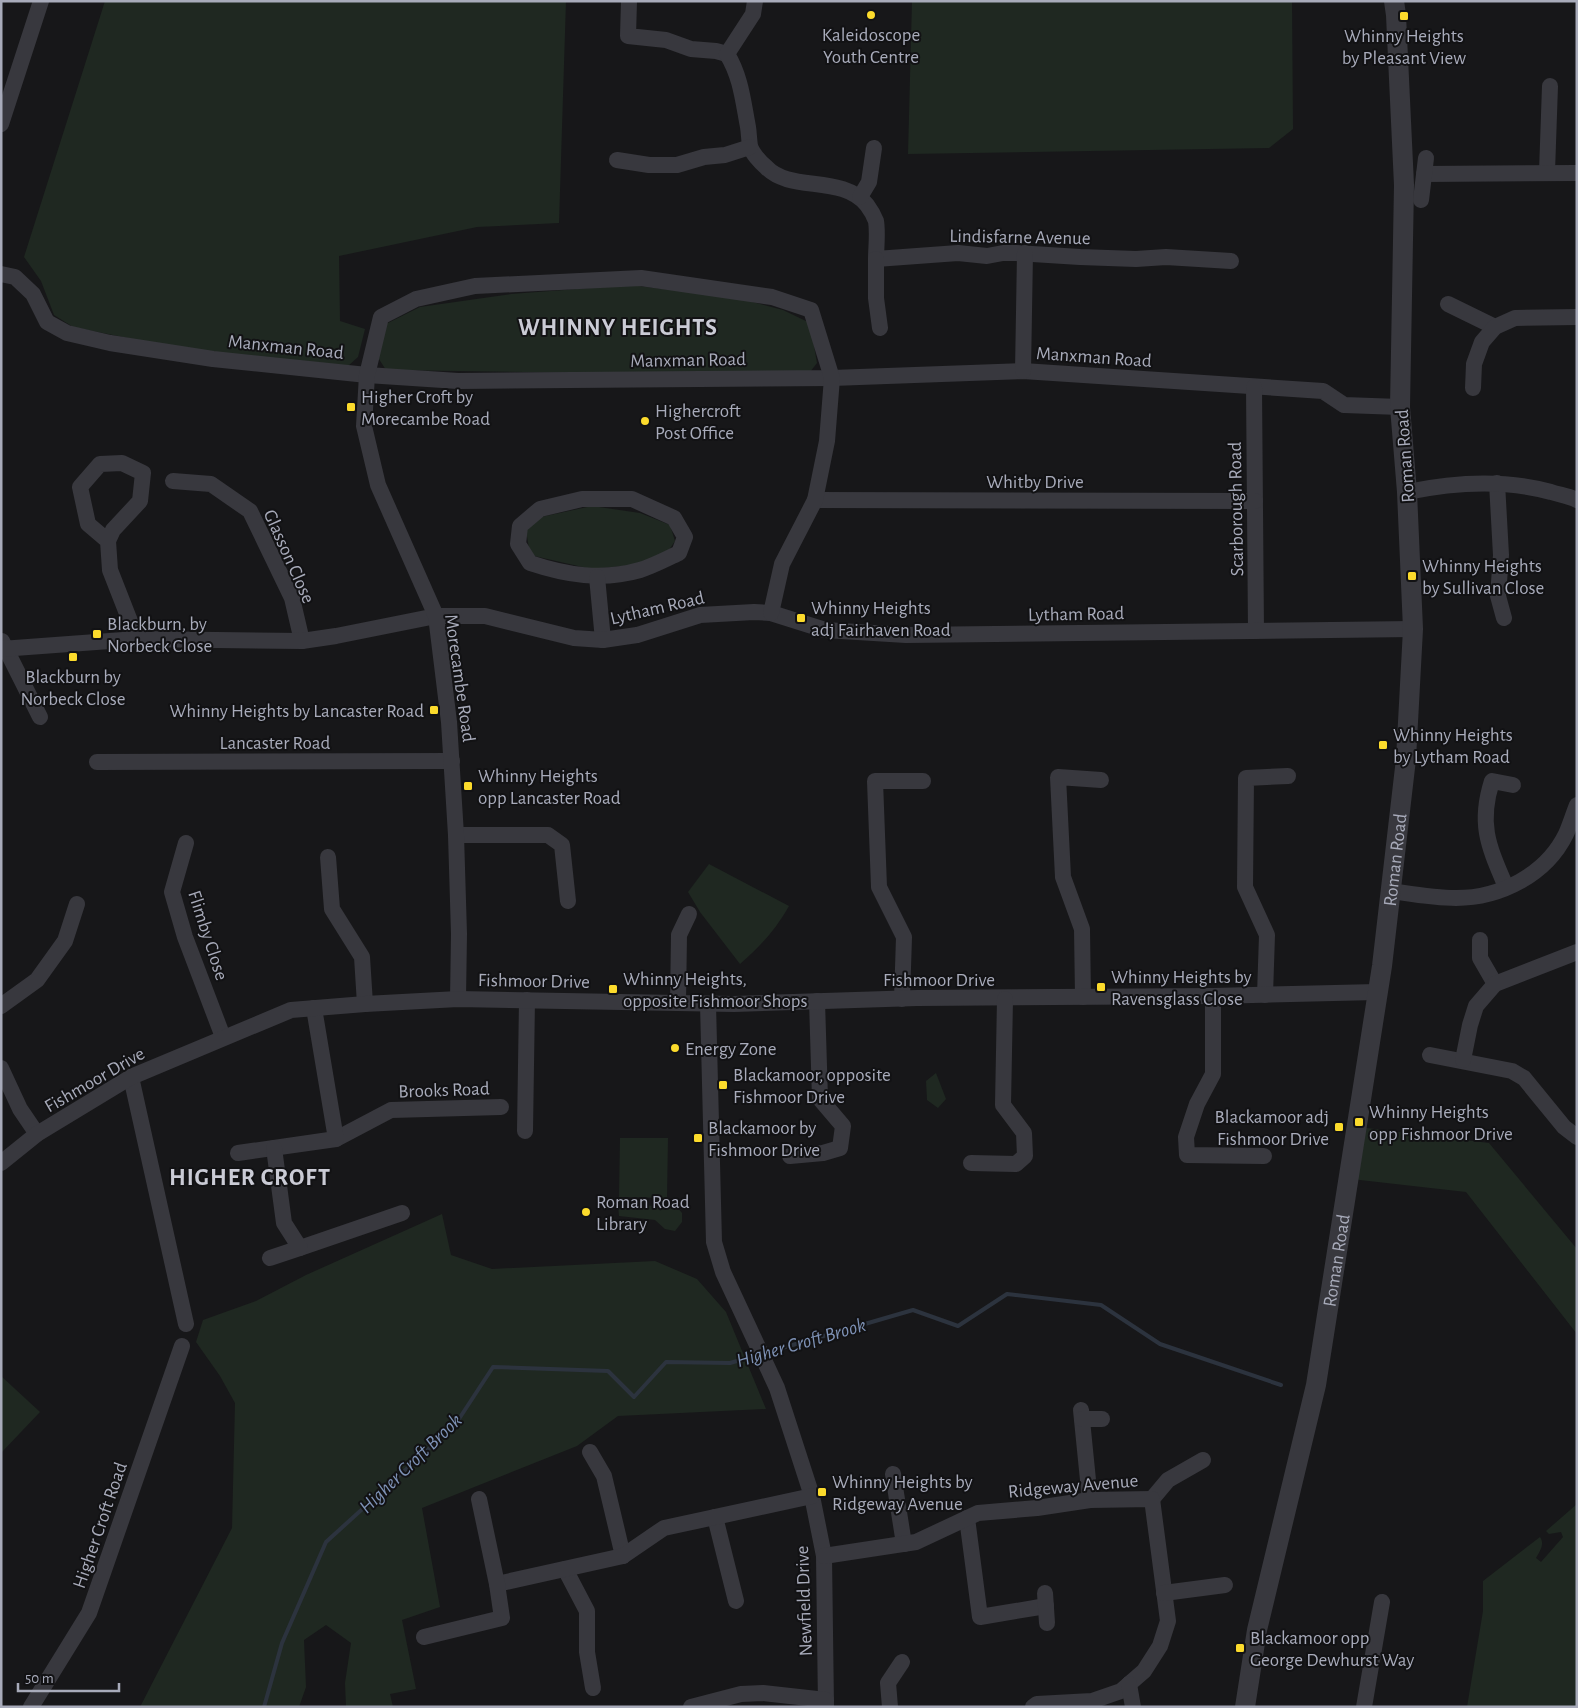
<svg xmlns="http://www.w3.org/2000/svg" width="1578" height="1708" font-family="'Alegreya Sans',sans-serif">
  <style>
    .green { fill: #1f2821 }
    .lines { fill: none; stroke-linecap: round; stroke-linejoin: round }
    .stream { stroke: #2c333e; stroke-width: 4 }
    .minor { stroke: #38383e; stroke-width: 16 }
    .tertiary { stroke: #38383e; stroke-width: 20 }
    .poi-dot { fill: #fcdb2c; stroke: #121214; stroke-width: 2 }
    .labels { text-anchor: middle; stroke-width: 4; stroke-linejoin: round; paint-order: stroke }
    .poi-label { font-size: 19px; fill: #a8abba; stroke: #121214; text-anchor: start }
    .street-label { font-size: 19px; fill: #a8abba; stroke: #121214 }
    .water-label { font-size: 20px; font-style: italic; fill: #7e92b6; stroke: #121214 }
    .district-label { font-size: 24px; font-weight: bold; letter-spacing: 1px; fill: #cacbd5; stroke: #121214 }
  </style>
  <rect width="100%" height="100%" fill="#171719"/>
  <!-- green -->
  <g class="green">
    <path d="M105 1H566L559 223 477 227 339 256 340 321 365 329 358 357 348 366 238 355 158 344 73 327 54 315 41 281 24 257Z"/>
    <path d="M912 1H1292L1293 129 1269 148 908 154Z"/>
    <path d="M630 285 737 298 783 310 810 323 817 363 810 372 587 373 386 370 377 356 384 325 420 307 511 294Z"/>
    <path d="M592 506 640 513 670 525 675 541 667 553 633 565 591 569 530 555 526 530 541 517Z"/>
    <path d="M709 864 789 906C774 932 761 945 740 964L700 912 688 892Z"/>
    <path d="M936 1073 946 1099 938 1108 927 1100 926 1081Z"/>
    <path d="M1359 1127 1489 1143 1577 1249V1334L1466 1192 1351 1179Z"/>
    <path d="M620 1138H668L667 1198 619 1197Z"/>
    <path d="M618 1204 677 1207 682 1213V1222L675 1231 665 1229 655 1220 619 1216Z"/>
    <path d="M442 1214 451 1255 492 1269 655 1261 697 1279 726 1312 766 1409 618 1416 577 1446 422 1508 440 1607 402 1620 416 1689 390 1694 393 1707H346L345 1683 351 1643 326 1625 304 1640 306 1687 299 1707H140L232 1528 235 1403 220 1376 196 1342 203 1320 256 1301 306 1275Z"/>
    <path d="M1 1376 40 1412 1 1453Z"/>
    <path d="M1577 1504V1707H1467L1483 1611V1581L1540 1537C1545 1544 1540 1551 1536 1558L1541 1562 1563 1537 1561 1532 1549 1534 1546 1531Z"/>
  </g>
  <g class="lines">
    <!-- stream -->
    <g class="stream">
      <path d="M765 1353 913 1310 958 1326 1007 1294 1101 1305 1160 1344 1281 1385"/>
      <path d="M264 1707 282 1643 326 1542 455 1425 493 1367 608 1371 634 1397 666 1362 730 1363 758 1355"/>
    </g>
    <!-- minor -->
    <g class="minor">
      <path d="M629 1 628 36 666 40 691 49 716 51 727 54"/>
      <path d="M755 1 753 14 727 54C741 77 743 101 748 127 749 133 749 140 750 146 752 153 760 162 766 167 790 193 842 174 867 205 870 209 874 216 876 221 878 233 876 248 876 259L958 253 987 256 1003 253H1016L1080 257 1136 259 1166 257 1231 261"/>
      <path d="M1 124 41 1"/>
      <path d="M617 160 649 165H677L704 157 725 155 750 147"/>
      <path d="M1547 172 1550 86"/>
      <path d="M1424 174 1577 173"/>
      <path d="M860 197 869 182 874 148"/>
      <path d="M1421 200 1426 158"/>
      <path d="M876 259V298L880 328"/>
      <path d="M1 274 15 277 33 294 47 322 67 333 110 343 213 359 367 375 458 381 832 378 1023 371 1323 391 1344 405 1400 407"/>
      <path d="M1448 304 1495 327"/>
      <path d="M1023 371 1025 253"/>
      <path d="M1254 387 1256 631"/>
      <path d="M1473 388 1474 364 1482 342 1495 327 1515 318 1577 317"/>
      <path d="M173 481 211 484 250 511 292 598 302 641"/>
      <path d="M1497 483 1501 555 1498 596 1504 618"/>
      <path d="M1407 492C1455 482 1504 479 1551 492 1560 495 1569 496 1577 500"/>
      <path d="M582 499H632L674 518 685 537 679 553C666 559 653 566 640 570 602 581 566 575 530 563L518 544 520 526 540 509Z"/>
      <path d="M815 500 1255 501"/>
      <path d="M108 541 88 524 80 487 100 464 122 463 143 473 140 501 113 530 108 541 110 570 137 639"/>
      <path d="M597 577 603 640"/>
      <path d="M2 641 40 717"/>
      <path d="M1 649 137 639 302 641 336 636 436 616H485L574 638 603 640 637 635 700 615 754 612 771 613 825 630 906 635 1413 629"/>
      <path d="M97 762 452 761"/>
      <path d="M456 835H548L562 845 568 901"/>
      <path d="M186 843 172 892 185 937 223 1037"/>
      <path d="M328 857 332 909 362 957 365 1004"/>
      <path d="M1506 887C1489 847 1478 825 1492 781L1513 785"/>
      <path d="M1391 891C1412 894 1434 898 1456 898 1500 898 1546 875 1566 834 1570 825 1573 815 1577 805"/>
      <path d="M1480 940V958L1495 984"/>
      <path d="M1265 995 1267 935 1245 887 1246 778 1288 776"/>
      <path d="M1213 996V1074L1197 1104 1186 1137 1187 1155 1264 1156"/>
      <path d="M1083 997 1082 929 1063 877 1058 777 1101 780"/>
      <path d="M458 999 459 934 456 835 449 722 436 616 378 485 364 426 367 375 381 317 416 299 475 286 641 278 772 297 811 310 832 378 827 441 815 500 782 564 771 613"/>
      <path d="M902 999 904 937 879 887 875 781H923"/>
      <path d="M678 1003 679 935 689 914"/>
      <path d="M708 1004 714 1242 723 1272 777 1388 812 1496 824 1556 826 1707"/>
      <path d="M1 1006 37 980 65 941 77 904"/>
      <path d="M1430 1055 1512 1071 1524 1078 1564 1127 1577 1137"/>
      <path d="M1463 1060 1470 1025 1476 1006 1495 984 1577 952"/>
      <path d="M1 1068 20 1109 37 1134"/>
      <path d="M131 1077 186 1324"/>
      <path d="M525 1131 527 1000"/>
      <path d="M336 1139 391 1110 501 1107"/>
      <path d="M238 1153 336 1139 314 1008"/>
      <path d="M790 1156 823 1153 840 1148 843 1126 820 1099 817 1001"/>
      <path d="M1 1163 37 1134 131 1077 291 1010 365 1004 458 999 734 1004 917 998 1213 996 1377 992"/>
      <path d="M971 1163 1016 1164 1025 1156 1024 1133 1003 1105 1005 999"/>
      <path d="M300 1248 402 1213"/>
      <path d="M270 1258 300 1248 284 1223 274 1148"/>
      <path d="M1081 1410 1090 1500"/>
      <path d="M1082 1419H1102"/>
      <path d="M590 1452 604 1476 623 1556"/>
      <path d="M893 1474 904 1544"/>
      <path d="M1152 1499 1168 1480 1203 1460"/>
      <path d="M715 1517 736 1601"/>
      <path d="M967 1518 980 1617 1046 1606"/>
      <path d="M824 1556 916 1542 978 1513 1037 1508 1090 1500 1152 1499 1168 1621 1160 1646 1144 1671 1121 1691 1092 1701 1037 1704 1033 1707"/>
      <path d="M565 1569 587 1611V1652L593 1688"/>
      <path d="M497 1584 623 1556 664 1528 812 1496"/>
      <path d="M1045 1593 1047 1623"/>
      <path d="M1164 1593 1225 1585"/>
      <path d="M424 1637 502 1618 497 1584 479 1499"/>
      <path d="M1129 1684 1133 1707"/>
      <path d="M31 1707 89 1613 182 1346"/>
      <path d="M691 1707 741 1694 763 1693 826 1700"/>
      <path d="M890 1707 888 1683 902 1662"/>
      <path d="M1364 1707 1382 1602"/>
    </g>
    <!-- tertiary -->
    <path class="tertiary" id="s1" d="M1245 1707 1257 1630 1316 1385 1382 966 1406 759 1413 629 1407 492 1400 407 1404 185 1396 15 1394 1"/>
  </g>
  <!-- markers -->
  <g class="poi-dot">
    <circle cx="871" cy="15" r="5"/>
    <rect x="1399" y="11" width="10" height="10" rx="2.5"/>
    <rect x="346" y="402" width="10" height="10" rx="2.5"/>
    <circle cx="645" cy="421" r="5"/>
    <rect x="1407" y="571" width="10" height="10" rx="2.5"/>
    <rect x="796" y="613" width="10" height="10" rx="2.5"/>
    <rect x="92" y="629" width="10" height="10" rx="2.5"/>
    <rect x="68" y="652" width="10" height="10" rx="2.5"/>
    <rect x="429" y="705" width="10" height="10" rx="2.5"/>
    <rect x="1378" y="740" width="10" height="10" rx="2.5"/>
    <rect x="463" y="781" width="10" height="10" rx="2.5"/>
    <rect x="1096" y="982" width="10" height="10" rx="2.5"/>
    <rect x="608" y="984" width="10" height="10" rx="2.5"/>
    <circle cx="675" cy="1048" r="5"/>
    <rect x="718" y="1080" width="10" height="10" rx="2.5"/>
    <rect x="1354" y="1117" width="10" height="10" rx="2.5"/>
    <rect x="1334" y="1122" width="10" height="10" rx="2.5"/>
    <rect x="693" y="1133" width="10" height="10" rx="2.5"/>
    <circle cx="586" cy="1212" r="5"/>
    <rect x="817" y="1487" width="10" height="10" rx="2.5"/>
    <rect x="1235" y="1643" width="10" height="10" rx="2.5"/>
  </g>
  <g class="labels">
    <!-- poi labels -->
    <g class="poi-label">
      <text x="871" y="41" text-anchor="middle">Kaleidoscope<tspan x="871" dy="22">Youth Centre</tspan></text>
      <text x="1404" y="42" text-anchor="middle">Whinny Heights<tspan x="1404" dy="22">by Pleasant View</tspan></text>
      <text x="361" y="403">Higher Croft by<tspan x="361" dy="22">Morecambe Road</tspan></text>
      <text x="655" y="417">Highercroft<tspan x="655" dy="22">Post Office</tspan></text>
      <text x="1422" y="572">Whinny Heights<tspan x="1422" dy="22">by Sullivan Close</tspan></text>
      <text x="811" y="614">Whinny Heights<tspan x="811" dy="22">adj Fairhaven Road</tspan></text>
      <text x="107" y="630">Blackburn, by<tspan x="107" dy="22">Norbeck Close</tspan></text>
      <text x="73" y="683" text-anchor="middle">Blackburn by<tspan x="73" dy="22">Norbeck Close</tspan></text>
      <text x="424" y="717" text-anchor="end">Whinny Heights by Lancaster Road</text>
      <text x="1393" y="741">Whinny Heights<tspan x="1393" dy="22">by Lytham Road</tspan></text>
      <text x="478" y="782">Whinny Heights<tspan x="478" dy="22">opp Lancaster Road</tspan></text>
      <text x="1111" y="983">Whinny Heights by<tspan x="1111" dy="22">Ravensglass Close</tspan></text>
      <text x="623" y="985">Whinny Heights,<tspan x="623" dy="22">opposite Fishmoor Shops</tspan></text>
      <text x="685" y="1055">Energy Zone</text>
      <text x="733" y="1081">Blackamoor, opposite<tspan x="733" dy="22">Fishmoor Drive</tspan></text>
      <text x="1369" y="1118">Whinny Heights<tspan x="1369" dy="22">opp Fishmoor Drive</tspan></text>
      <text x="1329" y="1123" text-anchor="end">Blackamoor adj<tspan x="1329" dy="22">Fishmoor Drive</tspan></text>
      <text x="708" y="1134">Blackamoor by<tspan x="708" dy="22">Fishmoor Drive</tspan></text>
      <text x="596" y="1208">Roman Road<tspan x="596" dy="22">Library</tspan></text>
      <text x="832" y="1488">Whinny Heights by<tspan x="832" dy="22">Ridgeway Avenue</tspan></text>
      <text x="1250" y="1644">Blackamoor opp<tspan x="1250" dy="22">George Dewhurst Way</tspan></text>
    </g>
    <!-- street labels -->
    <g class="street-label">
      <text transform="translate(1020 236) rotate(1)" y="7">Lindisfarne Avenue</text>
      <text transform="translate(286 346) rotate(6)" y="7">Manxman Road</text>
      <text transform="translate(1094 356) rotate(4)" y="7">Manxman Road</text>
      <text transform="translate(688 359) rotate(-1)" y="7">Manxman Road</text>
      <text transform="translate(1404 456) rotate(-94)" y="7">Roman Road</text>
      <text x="1035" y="488">Whitby Drive</text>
      <text transform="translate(1235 509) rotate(-91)" y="7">Scarborough Road</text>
      <text transform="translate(290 556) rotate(66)" y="7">Glasson Close</text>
      <text transform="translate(657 607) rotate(-13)" y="7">Lytham Road</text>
      <text transform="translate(1076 613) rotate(-1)" y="7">Lytham Road</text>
      <text transform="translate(461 678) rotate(82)" y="7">Morecambe Road</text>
      <text x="275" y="749">Lancaster Road</text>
      <text dy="7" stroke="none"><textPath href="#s1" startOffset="861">Roman Road</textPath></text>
      <text transform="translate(209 935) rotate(72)" y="7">Flimby Close</text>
      <text x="939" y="986">Fishmoor Drive</text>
      <text transform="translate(534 980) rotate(1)" y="7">Fishmoor Drive</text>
      <text transform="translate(94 1079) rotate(-30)" y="7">Fishmoor Drive</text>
      <text transform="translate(444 1089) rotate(-2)" y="7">Brooks Road</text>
      <text dy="7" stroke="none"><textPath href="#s1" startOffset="456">Roman Road</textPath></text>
      <text transform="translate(1073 1485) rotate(-5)" y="7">Ridgeway Avenue</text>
      <text transform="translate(99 1525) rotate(-71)" y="7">Higher Croft Road</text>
      <text transform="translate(803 1601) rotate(-92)" y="7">Newfield Drive</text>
    </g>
    <!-- water labels -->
    <g class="water-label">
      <text transform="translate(801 1342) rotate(-16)" y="7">Higher Croft Brook</text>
      <text transform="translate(410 1463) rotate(-44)" y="7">Higher Croft Brook</text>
    </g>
    <!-- district labels -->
    <g class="district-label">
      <text x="618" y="335">WHINNY HEIGHTS</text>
      <text x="250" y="1185">HIGHER CROFT</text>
    </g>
  </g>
  <!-- border -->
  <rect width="1578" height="1708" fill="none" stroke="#a8abba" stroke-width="5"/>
  <!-- scale -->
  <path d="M18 1683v8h101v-8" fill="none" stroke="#a8abba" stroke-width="2.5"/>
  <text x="25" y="1683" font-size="15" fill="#a8abba" stroke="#121214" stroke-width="4" paint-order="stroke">50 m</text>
</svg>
